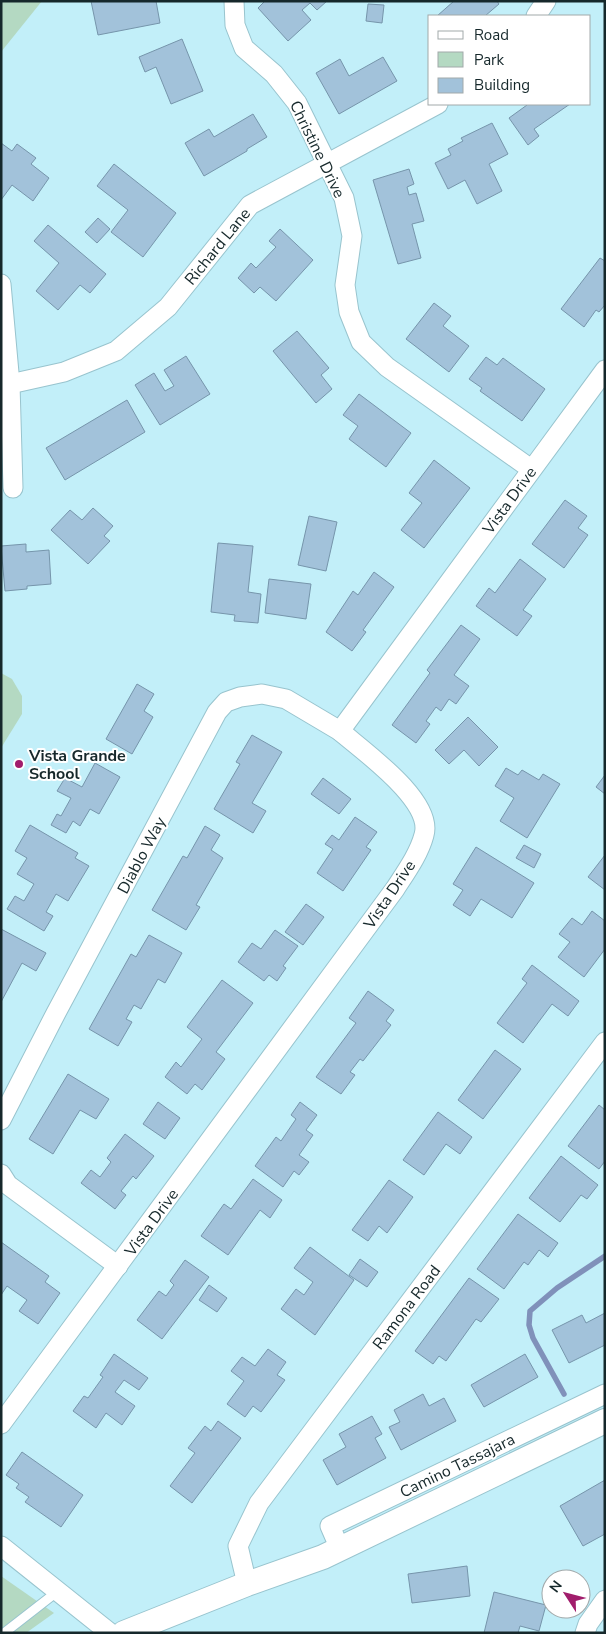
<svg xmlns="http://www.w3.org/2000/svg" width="606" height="1634" font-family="'Nunito Sans',sans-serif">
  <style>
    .green { fill: #b4d9c2 }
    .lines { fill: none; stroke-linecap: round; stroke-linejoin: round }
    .stream { stroke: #8091ba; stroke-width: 5.5 }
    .building { fill: #a2c2da; stroke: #7695ab }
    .service-casing { stroke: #98c4ce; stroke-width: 11 }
    .minor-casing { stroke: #98c4ce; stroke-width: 21 }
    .tertiary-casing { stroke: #98c4ce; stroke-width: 26 }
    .service { stroke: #fff; stroke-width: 9 }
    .minor { stroke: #fff; stroke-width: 19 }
    .tertiary { stroke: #fff; stroke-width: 24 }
    .poi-dot { fill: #a11d6c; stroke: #fff; stroke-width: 2 }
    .labels { text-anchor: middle; stroke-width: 4; stroke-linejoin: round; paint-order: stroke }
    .street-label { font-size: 16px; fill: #16282b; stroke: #fff }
    .poi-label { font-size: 16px; font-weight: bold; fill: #16282b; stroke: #fff; text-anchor: start }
  </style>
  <rect width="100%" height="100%" fill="#c2eff9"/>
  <!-- green -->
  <g class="green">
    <path d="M1 1H42L1 52Z"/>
    <path d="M1 673 12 679 22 696V714L1 748Z"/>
    <path d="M1 1576 54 1613 26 1633H1Z"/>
  </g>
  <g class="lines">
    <!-- stream -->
    <path class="stream" d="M564 1394 533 1338 529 1325 530 1311 557 1288 605 1256"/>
  </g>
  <!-- building -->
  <g class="building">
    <path d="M91 1H156L160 23 98 35Z"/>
    <path d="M265 1H327L317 10 310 3 302 10 311 20 288 41 258 8Z"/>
    <path d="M454 1H497L499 4 485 16H437Z"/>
    <path d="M368 4 384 5 382 23 366 21Z"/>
    <path d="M182 39 203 91 171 104 156 67 145 72 139 57Z"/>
    <path d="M383 57 397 81 339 114 316 73 340 59 349 76Z"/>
    <path d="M526 104H570L534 129 539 136 528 145 509 118 527 105Z"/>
    <path d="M253 114 267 137 247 149V151L204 176 185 143 209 129 214 137Z"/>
    <path d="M492 123 508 154 489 164 502 191 477 204 465 180 448 189 435 163 451 155 448 149 463 141 461 138Z"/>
    <path d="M1 143 12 151 17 144 36 158 31 164 49 178 33 201 12 185 1 200Z"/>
    <path d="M114 164 176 213 143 257 111 232 128 210 97 186Z"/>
    <path d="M409 169 414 184 407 187 409 195 416 193 424 221 412 224 421 258 398 264 373 180Z"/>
    <path d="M98 218 110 229 97 243 85 232Z"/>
    <path d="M48 225 106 274 90 293 80 285 58 310 36 291 59 263 34 241Z"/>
    <path d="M280 229 313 260 276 301 260 287 254 293 238 278 251 263 256 268 276 247 269 241Z"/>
    <path d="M600 258 605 261V305L599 312 596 310 584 327 561 309Z"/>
    <path d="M434 303 451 316 443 326 469 346 449 372 406 339Z"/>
    <path d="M297 331 329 368 321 375 332 389 316 403 273 351Z"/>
    <path d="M186 356 210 394 160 425 135 385 154 373 165 391 174 386 164 370Z"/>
    <path d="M486 357 497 365 503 358 545 389 522 421 480 391 482 388 469 379Z"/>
    <path d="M359 394 411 433 386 467 349 439 358 426 343 415Z"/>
    <path d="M127 400 145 432 65 480 46 448Z"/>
    <path d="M434 460 470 488 424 548 401 530 422 503 409 493Z"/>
    <path d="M565 500 587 516 578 528 588 535 564 568 532 544Z"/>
    <path d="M93 508 113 526 104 536 110 541 88 564 51 530 70 510 82 520Z"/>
    <path d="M309 516 337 522 326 571 298 565Z"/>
    <path d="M218 543 253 546 248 592 261 594 258 623 234 621 235 615 211 612Z"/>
    <path d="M26 544V552L49 550 51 584 27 586V589L5 591 1 546Z"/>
    <path d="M520 559 546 579 523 610 532 616 517 636 476 606 489 588 495 593Z"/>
    <path d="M374 572 394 587 363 630 366 632 352 651 326 632 353 591 358 595Z"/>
    <path d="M269 579 311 584 306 619 265 613Z"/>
    <path d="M461 625 480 639 454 675 469 686 456 704 449 699 441 711 436 707 426 721 430 724 416 743 392 725 430 673 427 670Z"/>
    <path d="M137 684 154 694 144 711 153 717 132 754 106 739Z"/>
    <path d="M468 717 498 747 479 766 464 750 449 764 435 750Z"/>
    <path d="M252 735 282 752 252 803 266 811 253 833 214 809 240 764 236 762Z"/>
    <path d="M95 763 120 777 99 814 90 809 80 826 73 821 66 833 51 825 57 814 61 816 71 798 57 791 65 778 82 787Z"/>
    <path d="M506 768 518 775 522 770 539 780 543 774 560 784 527 838 500 821 514 798 495 786Z"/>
    <path d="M605 775V794L596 787Z"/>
    <path d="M323 778 351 799 339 814 311 794Z"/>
    <path d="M355 817 377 832 366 847 371 850 343 891 317 873 333 849 325 844 332 835 339 840Z"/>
    <path d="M30 825 78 853 75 858 89 866 68 901 56 894 46 912 53 916 44 931 7 909 15 896 24 901 34 884 17 874 27 858 15 851Z"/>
    <path d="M205 826 220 835 211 850 223 858 196 905 200 907 186 930 152 910 183 856 187 858Z"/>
    <path d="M524 845 541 854 534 868 516 858Z"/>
    <path d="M476 847 534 883 512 918 481 899 470 916 453 905 463 890 453 884Z"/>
    <path d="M605 855V890L588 877Z"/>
    <path d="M306 904 324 917 303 945 285 932Z"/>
    <path d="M592 911 605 921V949L584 977 558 957 570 942 559 934 572 918 582 925Z"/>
    <path d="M1 929 46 953 36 971 22 963 1 1002Z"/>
    <path d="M275 930 298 946 283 966 286 968 277 981 269 975 264 981 238 962 252 943 261 949Z"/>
    <path d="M149 935 182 953 165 983 158 979 141 1009 134 1005 126 1019 132 1022 118 1046 89 1029 131 954 136 957Z"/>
    <path d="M532 965 579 1001 568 1016 552 1004 523 1043 497 1023 527 983 522 979Z"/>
    <path d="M222 980 253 1003 216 1052 225 1059 202 1090 195 1084 187 1094 165 1077 176 1062 181 1067 202 1039 187 1027Z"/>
    <path d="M368 991 394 1010 386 1021 391 1025 363 1061 360 1059 350 1072 355 1075 341 1094 316 1077 356 1023 349 1018Z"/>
    <path d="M495 1050 521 1069 483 1119 458 1100Z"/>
    <path d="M68 1074 109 1099 96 1119 80 1110 53 1154 29 1139Z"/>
    <path d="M158 1102 180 1118 165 1139 143 1124Z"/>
    <path d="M300 1102 317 1115 306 1130 313 1135 299 1155 309 1162 299 1175 294 1171 283 1187 255 1166 276 1137 281 1141 296 1119 291 1115Z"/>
    <path d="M599 1105 605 1110V1161L599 1169 568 1146Z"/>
    <path d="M438 1112 472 1137 460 1154 446 1144 424 1175 403 1160Z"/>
    <path d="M125 1134 154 1156 136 1179 133 1176 121 1191 126 1195 115 1209 81 1183 91 1170 100 1177 111 1162 107 1158Z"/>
    <path d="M561 1156 598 1185 587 1199 581 1195 560 1222 529 1198Z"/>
    <path d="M253 1179 282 1200 270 1218 260 1210 228 1255 201 1236 224 1204 231 1209Z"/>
    <path d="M389 1180 413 1197 387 1233 379 1226 368 1241 352 1230Z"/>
    <path d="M518 1214 558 1243 548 1257 539 1250 528 1265 524 1262 504 1289 477 1269Z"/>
    <path d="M1 1242 49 1276 45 1282 60 1293 38 1324 19 1311 27 1300 7 1286 1 1295Z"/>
    <path d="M310 1247 354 1280 315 1335 281 1309 296 1289 304 1295 313 1282 294 1268Z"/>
    <path d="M360 1259 378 1272 367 1287 349 1275Z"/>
    <path d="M185 1260 209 1277 162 1339 137 1320 159 1291 166 1296 174 1285 170 1281Z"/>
    <path d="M469 1278 499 1299 481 1322 476 1319 446 1361 439 1356 433 1364 415 1351Z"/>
    <path d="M209 1285 227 1298 217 1312 199 1300Z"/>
    <path d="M605 1313V1345L569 1363 552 1330 582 1315 586 1323Z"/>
    <path d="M268 1349 286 1362 277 1375 285 1380 261 1412 253 1406 245 1417 227 1404 244 1381 231 1371 242 1357 255 1366Z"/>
    <path d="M114 1354 148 1378 139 1390 124 1380 115 1392 135 1406 122 1425 106 1413 96 1428 73 1411 84 1396 88 1398 103 1377 100 1375Z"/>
    <path d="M525 1354 538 1377 484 1407 471 1385Z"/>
    <path d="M423 1394 429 1406 444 1398 456 1421 401 1450 389 1427 400 1422 394 1410Z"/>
    <path d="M372 1416 382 1434 375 1438 386 1458 337 1485 323 1460 346 1447 339 1434Z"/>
    <path d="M218 1421 241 1438 192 1503 170 1486 195 1453 188 1448 205 1426 211 1431Z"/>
    <path d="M22 1452 83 1495 61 1527 25 1502 29 1497 16 1488 19 1484 6 1475Z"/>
    <path d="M605 1480V1534L583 1546 560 1506Z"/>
    <path d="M467 1566 470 1596 412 1603 408 1574Z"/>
    <path d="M494 1592 546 1605 539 1631 520 1626 518 1633H484Z"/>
  </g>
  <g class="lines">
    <!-- service casing -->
    <g class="service-casing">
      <path id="service" d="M4 1633 58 1591"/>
    </g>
    <!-- minor casing -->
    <g class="minor-casing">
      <g id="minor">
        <path d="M234 1 235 25 244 48 274 74 297 103 344 198 352 236 345 285 349 312 361 342 387 367 531 469"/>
        <path d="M536 16 546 1"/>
        <path d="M1 284 10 384 13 488"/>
        <path d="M1 383 10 384 64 372 116 351 168 307 250 205 438 104"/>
        <path d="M1 1120 56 1013 217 712 226 702 240 697 262 694 286 699 340 731"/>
        <path d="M1 1174 8 1185 118 1266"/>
        <path d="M1 1424 395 889C406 872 419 854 424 835 434 801 363 751 340 731L605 370"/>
        <path d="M1 1546 110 1633"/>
        <path d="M340 1549 330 1526 605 1394"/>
        <path d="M247 1584 238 1546 259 1503 605 1042"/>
        <path d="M585 1633 588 1624 605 1600"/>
      </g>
    </g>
    <!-- tertiary casing -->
    <g class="tertiary-casing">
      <path id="tertiary" d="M124 1633 247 1584 323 1557 605 1421"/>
    </g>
    <!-- service -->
    <use href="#service" class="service"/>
    <!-- minor -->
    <use href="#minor" class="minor"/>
    <!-- tertiary -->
    <use href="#tertiary" class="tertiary"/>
  </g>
  <!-- markers -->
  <circle class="poi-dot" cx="19" cy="764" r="5"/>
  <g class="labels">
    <!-- street labels -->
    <g class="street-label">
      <text transform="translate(318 149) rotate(64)" y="6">Christine Drive</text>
      <text transform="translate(217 246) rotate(-51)" y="6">Richard Lane</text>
      <text transform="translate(509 500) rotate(-54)" y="6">Vista Drive</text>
      <text transform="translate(141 855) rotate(-62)" y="6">Diablo Way</text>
      <text transform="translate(389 894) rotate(-56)" y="6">Vista Drive</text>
      <text transform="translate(151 1222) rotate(-54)" y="6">Vista Drive</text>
      <text transform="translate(406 1307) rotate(-53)" y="6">Ramona Road</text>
      <text transform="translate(457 1465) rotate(-26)" y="6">Camino Tassajara</text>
    </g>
    <!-- poi labels -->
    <g class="poi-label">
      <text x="29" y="761">Vista Grande<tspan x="29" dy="18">School</tspan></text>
    </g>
  </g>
  <!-- border -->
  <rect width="606" height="1634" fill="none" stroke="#16282b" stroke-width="5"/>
  <!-- legend -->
  <rect x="428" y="15" width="162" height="90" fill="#ffffff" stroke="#a2a9aa"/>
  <rect x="438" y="31" width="25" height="8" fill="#ffffff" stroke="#a2a9aa"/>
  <text x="474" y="40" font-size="15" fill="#16282b">Road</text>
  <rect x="438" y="52" width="25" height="15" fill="#b4d9c2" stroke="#a2a9aa"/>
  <text x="474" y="65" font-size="15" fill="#16282b">Park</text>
  <rect x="438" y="78" width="25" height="15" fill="#a2c2da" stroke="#a2a9aa"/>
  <text x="474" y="90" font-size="15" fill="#16282b">Building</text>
  <!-- north arrow -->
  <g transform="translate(566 1594) rotate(306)"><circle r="24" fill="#ffffff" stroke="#a2a9aa"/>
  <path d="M0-4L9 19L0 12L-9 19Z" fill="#a11d6c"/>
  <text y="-8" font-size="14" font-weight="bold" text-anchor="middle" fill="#16282b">N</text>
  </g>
</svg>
